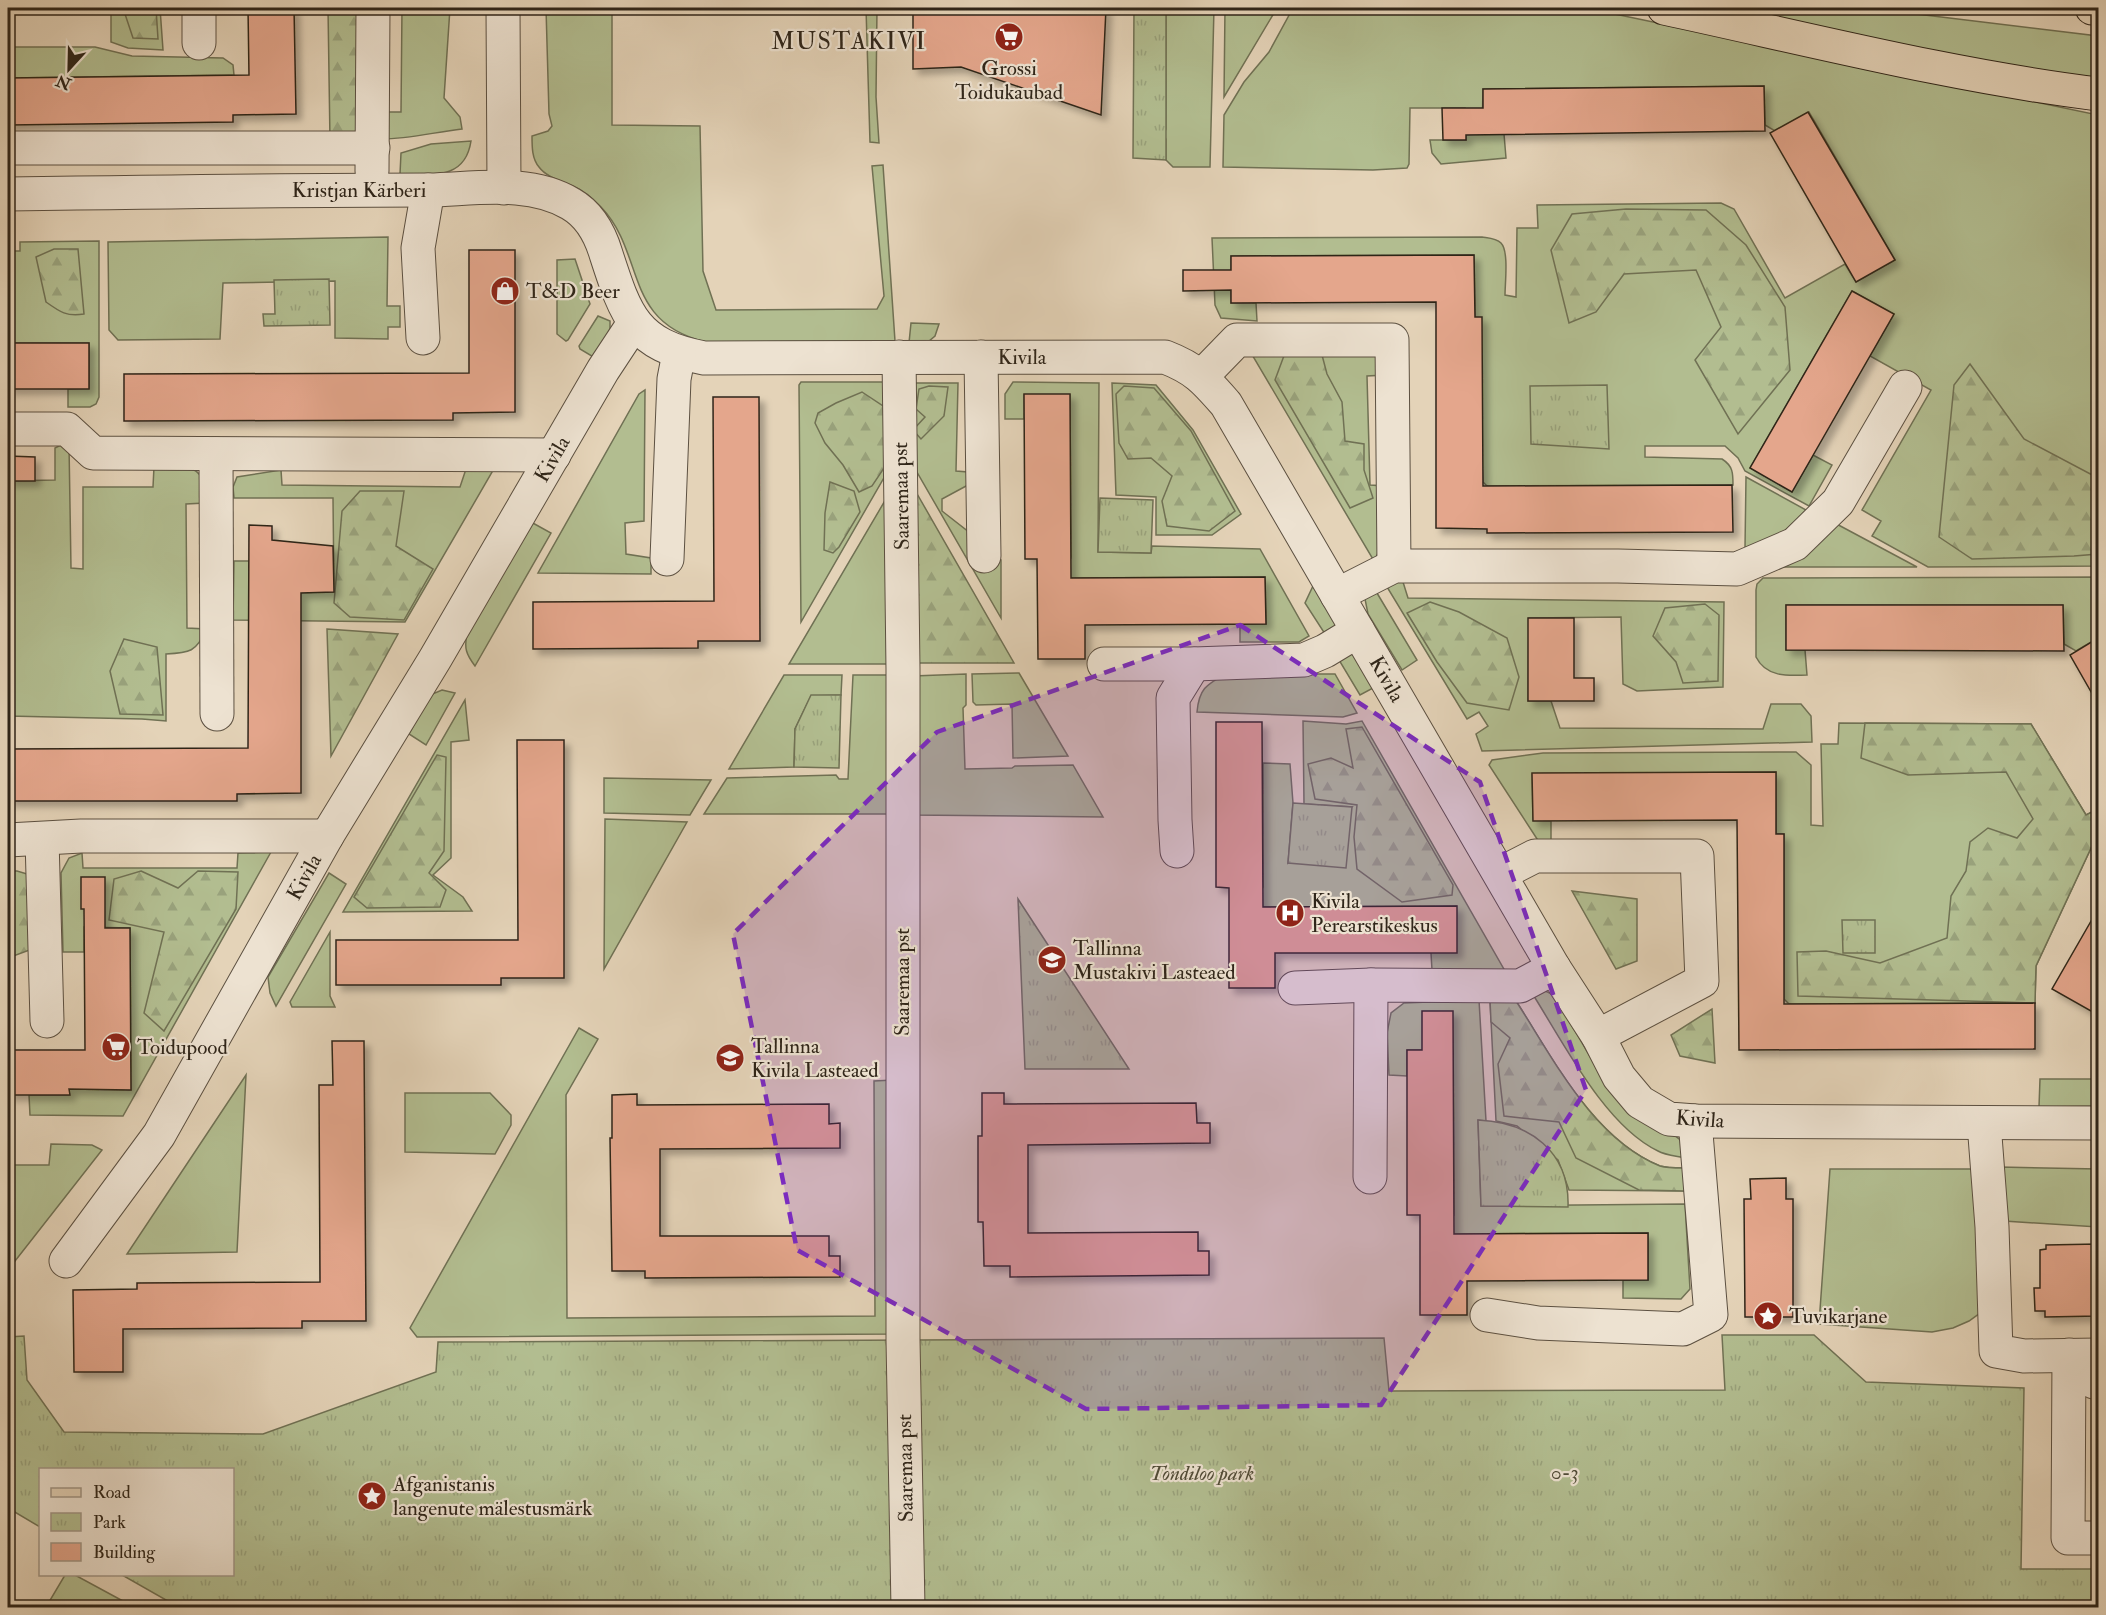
<svg xmlns="http://www.w3.org/2000/svg" width="2106" height="1615" font-family="'IM FELL Double Pica',serif">
  <style>
    .green { fill: #b2bd90; stroke: #707154; stroke-width: 1.5 }
    .forest { fill: url(#forest-firs); stroke: #707154; stroke-width: 1.5 }
    .park { fill: url(#park-tufts); stroke: #707154; stroke-width: 1.5 }
    .building { fill: #e4a68c; stroke: #2f2519; stroke-width: 1.5; filter: url(#shadow) }
    .lines { fill: none; stroke-linecap: round; stroke-linejoin: round }
    .minor-casing { stroke: #5c5041; stroke-width: 35 }
    .major-casing { stroke: #2f2519; stroke-width: 35 }
    .minor { stroke: #ede2d1; stroke-width: 33 }
    .major { stroke: #e4d3b8; stroke-width: 33 }
    .marked { fill: #7b2cbf; fill-opacity: 0.2; stroke: #7b2cbf; stroke-width: 4.5; stroke-dasharray: 12 8; stroke-linejoin: round }
    .labels { text-anchor: middle; stroke-width: 4.5; stroke-linejoin: round; paint-order: stroke }
    .poi-label { font-size: 21px; fill: #2f2519; stroke: #ede2d1; text-anchor: start }
    .street-label { font-size: 21px; fill: #2f2519; stroke: #ede2d1 }
    .park-label { font-size: 21px; font-style: italic; fill: #504b37; stroke: #ede2d1 }
    .quarter-label { font-size: 24px; letter-spacing: 1.5px; fill: #2f2519; stroke: #ede2d1 }
  </style>
  <defs>
    <pattern id="forest-firs" width="22" height="20" patternUnits="userSpaceOnUse" patternTransform="scale(1.5)"><rect width="22" height="20" fill="#b2bd90"/><path d="M5 1l3.5 6h-7zM16 11l3.5 6h-7z" fill="#99a27c"/></pattern>
    <pattern id="park-tufts" width="24" height="20" patternUnits="userSpaceOnUse" patternTransform="scale(1.5)"><rect width="24" height="20" fill="#b2bd90"/><path d="M3 7l-1-3M5 7V3M7 7l1-3M15 17l-1-3M17 17v-4M19 17l1-3" fill="none" stroke="#99a27c"/></pattern>
    <filter id="shadow"><feDropShadow dx="5.5" dy="5.5" stdDeviation="3" flood-color="#0004"/></filter>
  </defs>
  <rect width="100%" height="100%" fill="#e4d3b8"/>
  <filter id="stains"><feTurbulence type="fractalNoise" baseFrequency=".00333" numOctaves="4"/><feColorMatrix values="0 0 0 0 .2 0 0 0 0 .09 0 0 0 0 .02 0 0 0 .5 -.17"/></filter>
  <radialGradient id="worn" r=".72"><stop offset=".6" stop-color="#630" stop-opacity="0"/><stop offset="1" stop-color="#630" stop-opacity=".3"/></radialGradient>
  <!-- green -->
  <g class="green">
    <path d="M111 8H160L163 50 128 48 111 42Z"/>
    <path d="M402 8H450L444 98 460 117 462 129C435 132 409 139 382 139V112H401Z"/>
    <path d="M546 8H612V125L700 126 703 271 716 310 877 309 884 296 872 166 883 165 895 341 706 342C622 322 646 254 601 207 594 200 584 191 575 187 563 181 547 178 539 167 532 159 532 147 532 136L548 131 552 126 549 114Z"/>
    <path d="M866 8H877L876 97 879 143 870 142Z"/>
    <path d="M1166 8H1214L1210 167H1173L1166 160V139L1162 138 1166 129Z"/>
    <path d="M1225 8H1277L1224 97Z"/>
    <path d="M1293 8H1586L2098 115V566L1928 567 1872 536 1881 521 1862 510 1931 390 1870 356 1894 314 1852 291 1750 468 1792 492 1813 455 1832 465 1809 506 1745 471 1738 458 1725 446H1645V457L1722 459C1733 466 1733 473 1733 485L1487 486 1483 482 1475 317 1474 255 1231 256V303H1256L1257 321 1221 318 1215 305 1212 238 1482 237C1488 238 1496 238 1501 243 1509 251 1505 283 1505 295L1516 297 1517 228H1538L1537 205 1721 203 1734 209 1785 298 1845 264 1856 282 1895 260 1809 112 1775 131 1765 125 1764 86 1483 89 1482 134H1504L1506 158 1441 164 1432 153 1430 140H1466L1465 108H1410L1409 164 1407 168 1373 170 1223 167 1224 115 1244 82 1269 52Z"/>
    <path d="M1730 8H1867L2098 36V79L1958 57Z"/>
    <path d="M8 47H95L132 56 223 58 233 65 234 75 8 78Z"/>
    <path d="M471 141C465 181 431 174 400 174L401 153 431 144Z"/>
    <path d="M388 237 387 306H400V327H388V339L335 338V281L223 283 220 339 118 340 109 330 108 242Z"/>
    <path d="M99 241V397L96 404 90 407H68V389L89 388V343H8V251H20V242Z"/>
    <path d="M575 259 590 304 568 340 566 341 557 334V260Z"/>
    <path d="M598 316 610 321V329L595 358 580 349 579 346Z"/>
    <path d="M911 323 939 324 935 336 929 341 909 343Z"/>
    <path d="M1375 347 1385 375 1367 376 1370 485 1386 486 1392 525 1374 561 1251 353Z"/>
    <path d="M801 382H891L893 462 801 622 799 385Z"/>
    <path d="M1013 382 1099 383 1098 552 1151 553 1152 546 1260 549 1309 636 1299 642H1240V624H1266L1265 577 1059 578 1071 558 1070 395H1024V419H1005V394Z"/>
    <path d="M916 383H958L956 471 968 472V485L942 499V511L979 540 980 559 1001 560V618L910 460 912 385Z"/>
    <path d="M1112 383 1156 385 1193 430 1241 514 1212 535H1156V497L1116 495Z"/>
    <path d="M645 390 644 521 625 523 626 554 651 558V574L538 573 639 394Z"/>
    <path d="M63 444 69 445 71 568 83 569V487H153L154 467C168 467 196 462 202 479 205 486 204 496 205 503L186 504 187 628 206 629C197 652 189 653 166 654V721L142 719 8 716V481L55 480V448Z"/>
    <path d="M467 466 495 467 405 622 233 620 234 561H249V593L334 592 333 498H234L233 487 237 477 281 470 282 485 460 487Z"/>
    <path d="M1746 477 1806 510C1788 534 1772 538 1745 548Z"/>
    <path d="M893 487 888 664H789Z"/>
    <path d="M1831 521 1917 567H1780Z"/>
    <path d="M531 522 551 533 475 666C466 654 464 648 467 634Z"/>
    <path d="M2098 577V638L2076 651 2064 644 2063 605H1786V650H1805L1807 675C1787 676 1766 677 1756 657V590L1757 584 1763 578Z"/>
    <path d="M1384 582H1403L1408 598 1724 602 1723 687 1637 691 1623 684 1621 617 1529 618 1528 701H1551L1560 728 1763 729 1771 704H1801L1811 716 1812 742 1482 751 1476 734 1488 726 1479 712 1467 719Z"/>
    <path d="M1313 586 1339 624 1325 634 1305 603Z"/>
    <path d="M1374 588 1417 660 1402 670 1368 614 1365 599Z"/>
    <path d="M1354 650 1375 687 1360 695 1336 655Z"/>
    <path d="M1019 673 1068 756 1013 758 1012 704 976 705 973 702 972 674Z"/>
    <path d="M966 674V705L963 708 965 769 1012 768 1015 766 1073 765 1103 817 911 815 913 676Z"/>
    <path d="M1225 674H1335L1357 713 1343 717 1197 712C1199 689 1206 685 1225 674Z"/>
    <path d="M784 675H842L841 695 811 696 795 729 794 767 729 769Z"/>
    <path d="M853 675H889L893 814H704L727 778 836 775 839 779H848Z"/>
    <path d="M442 690 455 693 426 745 409 734 430 695Z"/>
    <path d="M465 700 469 740 451 742V858L433 875 463 897 472 911 343 912Z"/>
    <path d="M1303 721 1346 724 1362 721 1505 971 1432 970 1431 953 1456 906 1250 907 1263 887V763L1290 764 1293 803 1288 863 1352 807 1304 804Z"/>
    <path d="M1839 723 2031 724 2086 815 2098 809V833L2036 966 2035 1003 1789 1004 1784 999V834H1776V772L1532 774 1533 820 1551 821V842H1539L1489 765 1492 760 1543 753 1796 752 1811 765V825L1823 826 1821 744H1838Z"/>
    <path d="M604 778 711 780 690 815 604 813Z"/>
    <path d="M605 819 687 822 604 969Z"/>
    <path d="M271 852 123 1116 30 1115 29 1095H69V1089L131 1090 130 928 84 927V952H63L61 873 69 858 82 853 83 868H237L238 853Z"/>
    <path d="M329 873 346 884 276 1006 270 993 268 977Z"/>
    <path d="M330 932V996L335 1007H292L290 1002Z"/>
    <path d="M1543 990 1554 995 1602 1077 1684 1143 1685 1158C1676 1156 1665 1155 1658 1151 1605 1126 1563 1042 1532 993Z"/>
    <path d="M1479 1000 1486 1121 1478 1120 1481 1206 1685 1204 1690 1289 1681 1299 1623 1298V1280H1648V1233L1442 1234 1454 1215 1453 1050H1407V1076L1389 1075 1387 1033 1391 1013 1404 1003Z"/>
    <path d="M1490 1000 1516 1001C1553 1058 1593 1139 1660 1166 1667 1168 1676 1168 1683 1168L1685 1191 1569 1190 1558 1160 1517 1126 1496 1121Z"/>
    <path d="M579 1028 598 1039 566 1095 567 1318 875 1316 874 1081 893 1080 894 1334 417 1337 410 1328Z"/>
    <path d="M246 1075 237 1252 127 1254Z"/>
    <path d="M2040 1079H2098V1106L2039 1107Z"/>
    <path d="M405 1093H490L511 1115V1125L495 1154 405 1152Z"/>
    <path d="M51 1144 92 1145 102 1150 8 1270V1165H49Z"/>
    <path d="M1999 1167 2098 1169V1227L2004 1221Z"/>
    <path d="M1830 1169H1978L1980 1313 1969 1321 1953 1328 1932 1332 1819 1324Z"/>
    <path d="M65 1575H75L134 1607H46Z"/>
  </g>
  <!-- forest -->
  <g class="forest">
    <path d="M123 8H156L158 39 133 38Z"/>
    <path d="M328 8H361L359 139 330 141Z"/>
    <path d="M1626 209 1706 210 1746 245 1785 307 1790 370 1738 434 1695 360 1721 327 1696 270 1624 274 1596 312 1569 323 1551 250 1572 214Z"/>
    <path d="M54 249H78L84 314C67 317 60 312 46 302L36 257Z"/>
    <path d="M1285 353 1322 355 1327 374 1342 402 1345 441 1364 444V470L1373 498 1350 508 1275 380Z"/>
    <path d="M1970 364 2024 439 2098 478V554L2074 556 1972 559 1939 537 1954 385Z"/>
    <path d="M929 386 948 387 944 416 921 439 913 430 925 417 916 409 919 389Z"/>
    <path d="M1124 386 1154 388 1191 431 1235 511 1209 531 1167 526 1162 501 1172 476 1151 458 1128 459 1119 443 1116 394Z"/>
    <path d="M862 392 886 408 884 468 872 486 859 492 843 465 825 443 815 423 818 413 836 403Z"/>
    <path d="M830 482 854 491 860 512 839 547 833 553 824 550 825 513Z"/>
    <path d="M360 491H404L396 546 433 569 404 620 350 617 334 603 342 511Z"/>
    <path d="M916 492 1014 663H915Z"/>
    <path d="M1430 602 1459 612 1507 638 1519 677 1509 710 1467 703 1437 662 1407 613Z"/>
    <path d="M1705 604 1719 615 1718 681 1683 683 1676 662 1653 636 1665 608Z"/>
    <path d="M327 629 398 634 331 756Z"/>
    <path d="M124 639 157 647 163 715 120 714 110 671Z"/>
    <path d="M1865 723 2031 724 2086 815 2098 809V833L2036 966 2035 1003 1798 996 1797 952 1826 951 1880 963 1947 938 1951 896 1966 871 1970 842 1988 828 2017 838 2033 819 2006 772 1908 775 1861 758Z"/>
    <path d="M1362 727 1453 885 1452 895 1402 902 1357 869 1354 837 1357 805 1315 799 1308 764 1331 758 1353 768 1346 729Z"/>
    <path d="M437 755 446 757 444 851 429 873 446 890 440 907 367 908 354 897Z"/>
    <path d="M8 871H17L34 876 35 948 8 958Z"/>
    <path d="M141 871 178 888 198 871 238 872 236 909 164 1031 144 1013 164 932 109 920 114 879Z"/>
    <path d="M1572 891 1637 899V961L1616 969Z"/>
    <path d="M1490 1000 1516 1001C1553 1058 1593 1139 1660 1166 1667 1168 1676 1168 1683 1168L1685 1191 1639 1190 1576 1158 1559 1122 1504 1116 1498 1064 1510 1038 1491 1022Z"/>
    <path d="M1712 1009 1715 1063 1680 1056 1671 1035Z"/>
  </g>
  <!-- park -->
  <g class="park">
    <path d="M1134 8H1166V160L1133 158Z"/>
    <path d="M329 279 330 325 264 326 263 314H275L274 280Z"/>
    <path d="M1607 385 1609 449 1531 444 1530 386Z"/>
    <path d="M1100 498 1153 500 1151 553 1098 552Z"/>
    <path d="M811 695H841L839 768 794 767 795 729Z"/>
    <path d="M1293 803 1352 807 1346 868 1288 863Z"/>
    <path d="M1018 899 1129 1069H1025Z"/>
    <path d="M1842 920H1875V953H1843Z"/>
    <path d="M1478 1120C1529 1122 1570 1151 1568 1207L1481 1206Z"/>
    <path d="M1722 1335H1814L1866 1382 2024 1388 2021 1569H2098V1607L180 1608 122 1575 232 1574V1470H40V1527L8 1508V1337L24 1336 27 1380 64 1432 263 1434 436 1372 438 1342 1384 1338 1389 1391 1725 1390Z"/>
  </g>
  <!-- building -->
  <g class="building">
    <path d="M248 8H294L296 114 233 115V122L8 125V78L249 75Z"/>
    <path d="M913 8H1106L1101 115 961 67 913 69Z"/>
    <path d="M1764 86 1765 131 1466 135V140H1443L1442 108H1483V89Z"/>
    <path d="M1808 112 1895 260 1856 282 1770 133Z"/>
    <path d="M469 250H515V412L453 413V420L124 421V374L469 373Z"/>
    <path d="M1474 255 1475 317H1482L1483 486 1732 485 1733 532 1487 533V529L1436 528V302L1231 303V290L1183 291V270H1231V256Z"/>
    <path d="M1852 291 1894 314 1792 492 1750 468Z"/>
    <rect x="8" y="343" width="81" height="46"/>
    <path d="M1024 394H1070L1071 578 1265 577 1266 624 1085 625V659H1038L1037 559H1025Z"/>
    <path d="M713 397H759L760 641H698V648L533 649V602L714 601Z"/>
    <path d="M8 456 35 457V481H8Z"/>
    <path d="M249 525 272 526V540L333 546 334 592 301 593V793L237 794V801H8V749L248 748Z"/>
    <path d="M1786 605H2063L2064 651 1786 650Z"/>
    <path d="M1528 618H1574V678H1594V701H1528Z"/>
    <path d="M2098 638V704L2070 655Z"/>
    <path d="M1216 722H1262L1263 907 1457 906V953H1275V988H1229V888L1216 887Z"/>
    <path d="M517 740H564V978H501V985H336V940H518Z"/>
    <path d="M1776 772V834H1784V1004L2035 1003V1049L1739 1050 1737 820 1533 821 1532 773Z"/>
    <path d="M81 877H105V928H130L131 1090 69 1089 70 1095H8V1050H85L84 909H81Z"/>
    <path d="M2098 909V1015L2052 989Z"/>
    <path d="M1422 1011H1453L1454 1234 1648 1233V1280L1467 1281V1315H1420V1215H1407V1050H1422Z"/>
    <path d="M332 1041H364L366 1321H302V1328L123 1329V1372H74L73 1290 137 1289V1283L320 1282 319 1085H333Z"/>
    <path d="M982 1093H1004V1104L1196 1103 1197 1123H1210V1143L1028 1145V1233L1198 1232V1251H1209V1275L1010 1277V1266H984L983 1222H978V1136H982Z"/>
    <path d="M637 1094V1105L829 1104V1124L840 1123V1148L660 1149V1236H829V1256H840V1277L645 1278V1271H612L610 1138H612V1095Z"/>
    <path d="M1786 1178V1199H1793V1317H1745L1744 1199H1751L1750 1179Z"/>
    <path d="M2098 1244V1316L2045 1317V1311H2035L2034 1288H2040V1250L2046 1249V1245Z"/>
  </g>
  <g class="lines">
    <!-- minor casing -->
    <g class="minor-casing">
      <g id="minor">
        <path d="M503 8 504 188"/>
        <path d="M199 43V8"/>
        <path d="M8 148H373"/>
        <path d="M372 171 373 8"/>
        <path d="M8 194C148 192 288 190 429 190 475 189 530 179 571 204 590 215 600 234 606 254 626 316 635 345 704 358L1165 357C1196 369 1205 380 1226 404L1554 968 1598 1036 1619 1077 1640 1102 1669 1119 1695 1121 2098 1123"/>
        <path d="M423 338 418 248 428 190"/>
        <path d="M899 357 903 669V1340L908 1608"/>
        <path d="M981 357 984 556"/>
        <path d="M1202 376 1237 340H1392L1394 566"/>
        <path d="M8 429H67L93 453 554 455"/>
        <path d="M216 454 217 714"/>
        <path d="M667 559 674 379 679 353"/>
        <path d="M1337 595 1394 566H1618L1737 569 1795 544 1838 502 1905 387"/>
        <path d="M1104 664H1194L1304 660 1325 651 1358 631"/>
        <path d="M42 839 47 1021"/>
        <path d="M8 840 81 836H327"/>
        <path d="M1177 851 1175 820 1173 698 1194 664"/>
        <path d="M1500 874 1535 856H1697L1702 981 1598 1036"/>
        <path d="M1295 988 1371 985 1520 986 1554 968"/>
        <path d="M1984 1123 1992 1227 1996 1351 2024 1356 2098 1355"/>
        <path d="M1370 1177 1371 985"/>
        <path d="M66 1261 159 1135 327 836 435 659 603 370 634 323"/>
        <path d="M1487 1315 1538 1323 1683 1329 1711 1315 1695 1121"/>
        <path d="M2069 1355 2068 1538H2098"/>
        <path d="M2094 1382H2098"/>
      </g>
    </g>
    <!-- major casing -->
    <g class="major-casing">
      <g id="major">
        <path d="M1664 8C1808 39 1952 76 2098 94"/>
        <path d="M2092 8H2098"/>
      </g>
    </g>
    <!-- minor -->
    <use href="#minor" class="minor"/>
    <!-- major -->
    <use href="#major" class="major"/>
  </g>
  <!-- marked area -->
  <path class="marked" d="M1240 625 1480 782 1586 1090 1381 1405 1086 1409 797 1250 733 934 937 732Z"/>
  <!-- icons -->
  <defs>
    <g id="supermarket-disc" transform="scale(1.5)"><circle r="9.5" fill="#8f2418" stroke="#ede2d1"/><path d="M-6-5.5h2.5l.6 2H6L4.5 2H-2.5L-4.4-4H-6ZM-1.5 3.2a1.3 1.3 0 1 0 .1 0ZM3 3.2a1.3 1.3 0 1 0 .1 0Z" fill="#fff"/></g>
    <g id="shop-disc" transform="scale(1.5)"><circle r="9.5" fill="#8f2418" stroke="#ede2d1"/><path d="M-5-2.5h2.3a2.7 3.5 0 0 1 5.4 0H5L5.5 6h-11ZM-1.5-2.5h3a1.5 2.3 0 0 0-3 0Z" fill="#fff"/></g>
    <g id="hospital-disc" transform="scale(1.5)"><circle r="9.5" fill="#8f2418" stroke="#ede2d1"/><path d="M-5-5h3v3.5h4V-5h3V5h-3V1.5h-4V5h-3Z" fill="#fff"/></g>
    <g id="school-disc" transform="scale(1.5)"><circle r="9.5" fill="#8f2418" stroke="#ede2d1"/><path d="M0-5L7-2L0 1L-7-2ZM-4 1L0 2.5L4 1V4Q0 6-4 4Z" fill="#fff"/></g>
    <g id="sight-disc" transform="scale(1.5)"><circle r="9.5" fill="#8f2418" stroke="#ede2d1"/><path d="M0-6L1.8-2.2L6-1.7L2.9 1.2L3.7 5.4L0 3.3L-3.7 5.4L-2.9 1.2L-6-1.7L-1.8-2.2Z" fill="#fff"/></g>
  </defs>
  <g fill-rule="evenodd">
    <use href="#supermarket-disc" x="1009" y="37"/>
    <use href="#shop-disc" x="505" y="291"/>
    <use href="#hospital-disc" x="1290" y="913"/>
    <use href="#school-disc" x="1052" y="960"/>
    <use href="#supermarket-disc" x="116" y="1047"/>
    <use href="#school-disc" x="730" y="1058"/>
    <use href="#sight-disc" x="1768" y="1316"/>
    <use href="#sight-disc" x="372" y="1496"/>
  </g>
  <g class="labels">
    <!-- poi labels -->
    <g class="poi-label">
      <text x="1009" y="75" text-anchor="middle">Grossi<tspan x="1009" dy="24">Toidukaubad</tspan></text>
      <text x="526" y="298">T&amp;D Beer</text>
      <text x="1311" y="908">Kivila<tspan x="1311" dy="24">Perearstikeskus</tspan></text>
      <text x="1073" y="955">Tallinna<tspan x="1073" dy="24">Mustakivi Lasteaed</tspan></text>
      <text x="751" y="1053">Tallinna<tspan x="751" dy="24">Kivila Lasteaed</tspan></text>
      <text x="137" y="1054">Toidupood</text>
      <text x="1789" y="1323">Tuvikarjane</text>
      <text x="393" y="1491">Afganistanis<tspan x="393" dy="24">langenute mälestusmärk</tspan></text>
    </g>
    <!-- street labels -->
    <g class="street-label">
      <text x="359" y="197">Kristjan Kärberi</text>
      <text x="1022" y="364">Kivila</text>
      <text transform="translate(552 459) rotate(-60)" y="7">Kivila</text>
      <text transform="translate(901 496) rotate(-91)" y="7">Saaremaa pst</text>
      <text transform="translate(1387 679) rotate(60)" y="7">Kivila</text>
      <text transform="translate(304 877) rotate(-61)" y="7">Kivila</text>
      <text transform="translate(902 982) rotate(-90)" y="7">Saaremaa pst</text>
      <text transform="translate(1700 1119) rotate(4)" y="7">Kivila</text>
      <text transform="translate(905 1468) rotate(-91)" y="7">Saaremaa pst</text>
    </g>
    <!-- park labels -->
    <g class="park-label">
      <text x="1565" y="1479">0-3</text>
      <text x="1202" y="1480">Tondiloo park</text>
    </g>
    <!-- quarter labels -->
    <g class="quarter-label">
      <text x="849" y="49">MUSTAKIVI</text>
    </g>
  </g>
  <!-- margin -->
  <rect width="2106" height="1615" fill="none" stroke="#e4d3b8" stroke-width="30"/>
  <rect x="9" y="9" width="2088" height="1597" fill="none" stroke="#2f2519" stroke-width="3"/>
  <rect x="15" y="15" width="2076" height="1585" fill="none" stroke="#2f2519" stroke-width="1.5"/>
  <!-- legend -->
  <rect x="39" y="1468" width="195" height="108" fill="#ede2d1" stroke="#a19687" stroke-width="1.5"/>
  <rect x="51" y="1488" width="30" height="9" fill="#e4d3b8" stroke="#a19687" stroke-width="1.5"/>
  <text x="93" y="1498" font-size="18" fill="#2f2519">Road</text>
  <rect x="51" y="1513" width="30" height="18" fill="url(#park-tufts)" stroke="#a19687" stroke-width="1.5"/>
  <text x="93" y="1528" font-size="18" fill="#2f2519">Park</text>
  <rect x="51" y="1543" width="30" height="18" fill="#e4a68c" stroke="#a19687" stroke-width="1.5"/>
  <text x="93" y="1558" font-size="18" fill="#2f2519">Building</text>
  <!-- north arrow -->
  <g transform="translate(69 69) rotate(202)" stroke="#ede2d1" stroke-width="4.5" paint-order="stroke">
  <path d="M0-4.5L10 22L0 15L-10 22Z" fill="#2f2519"/>
  <text y="-9" font-size="16" font-weight="bold" text-anchor="middle" fill="#2f2519">N</text>
  </g>
  <rect width="100%" height="100%" filter="url(#stains)"/>
  <rect width="100%" height="100%" fill="url(#worn)"/>
</svg>
